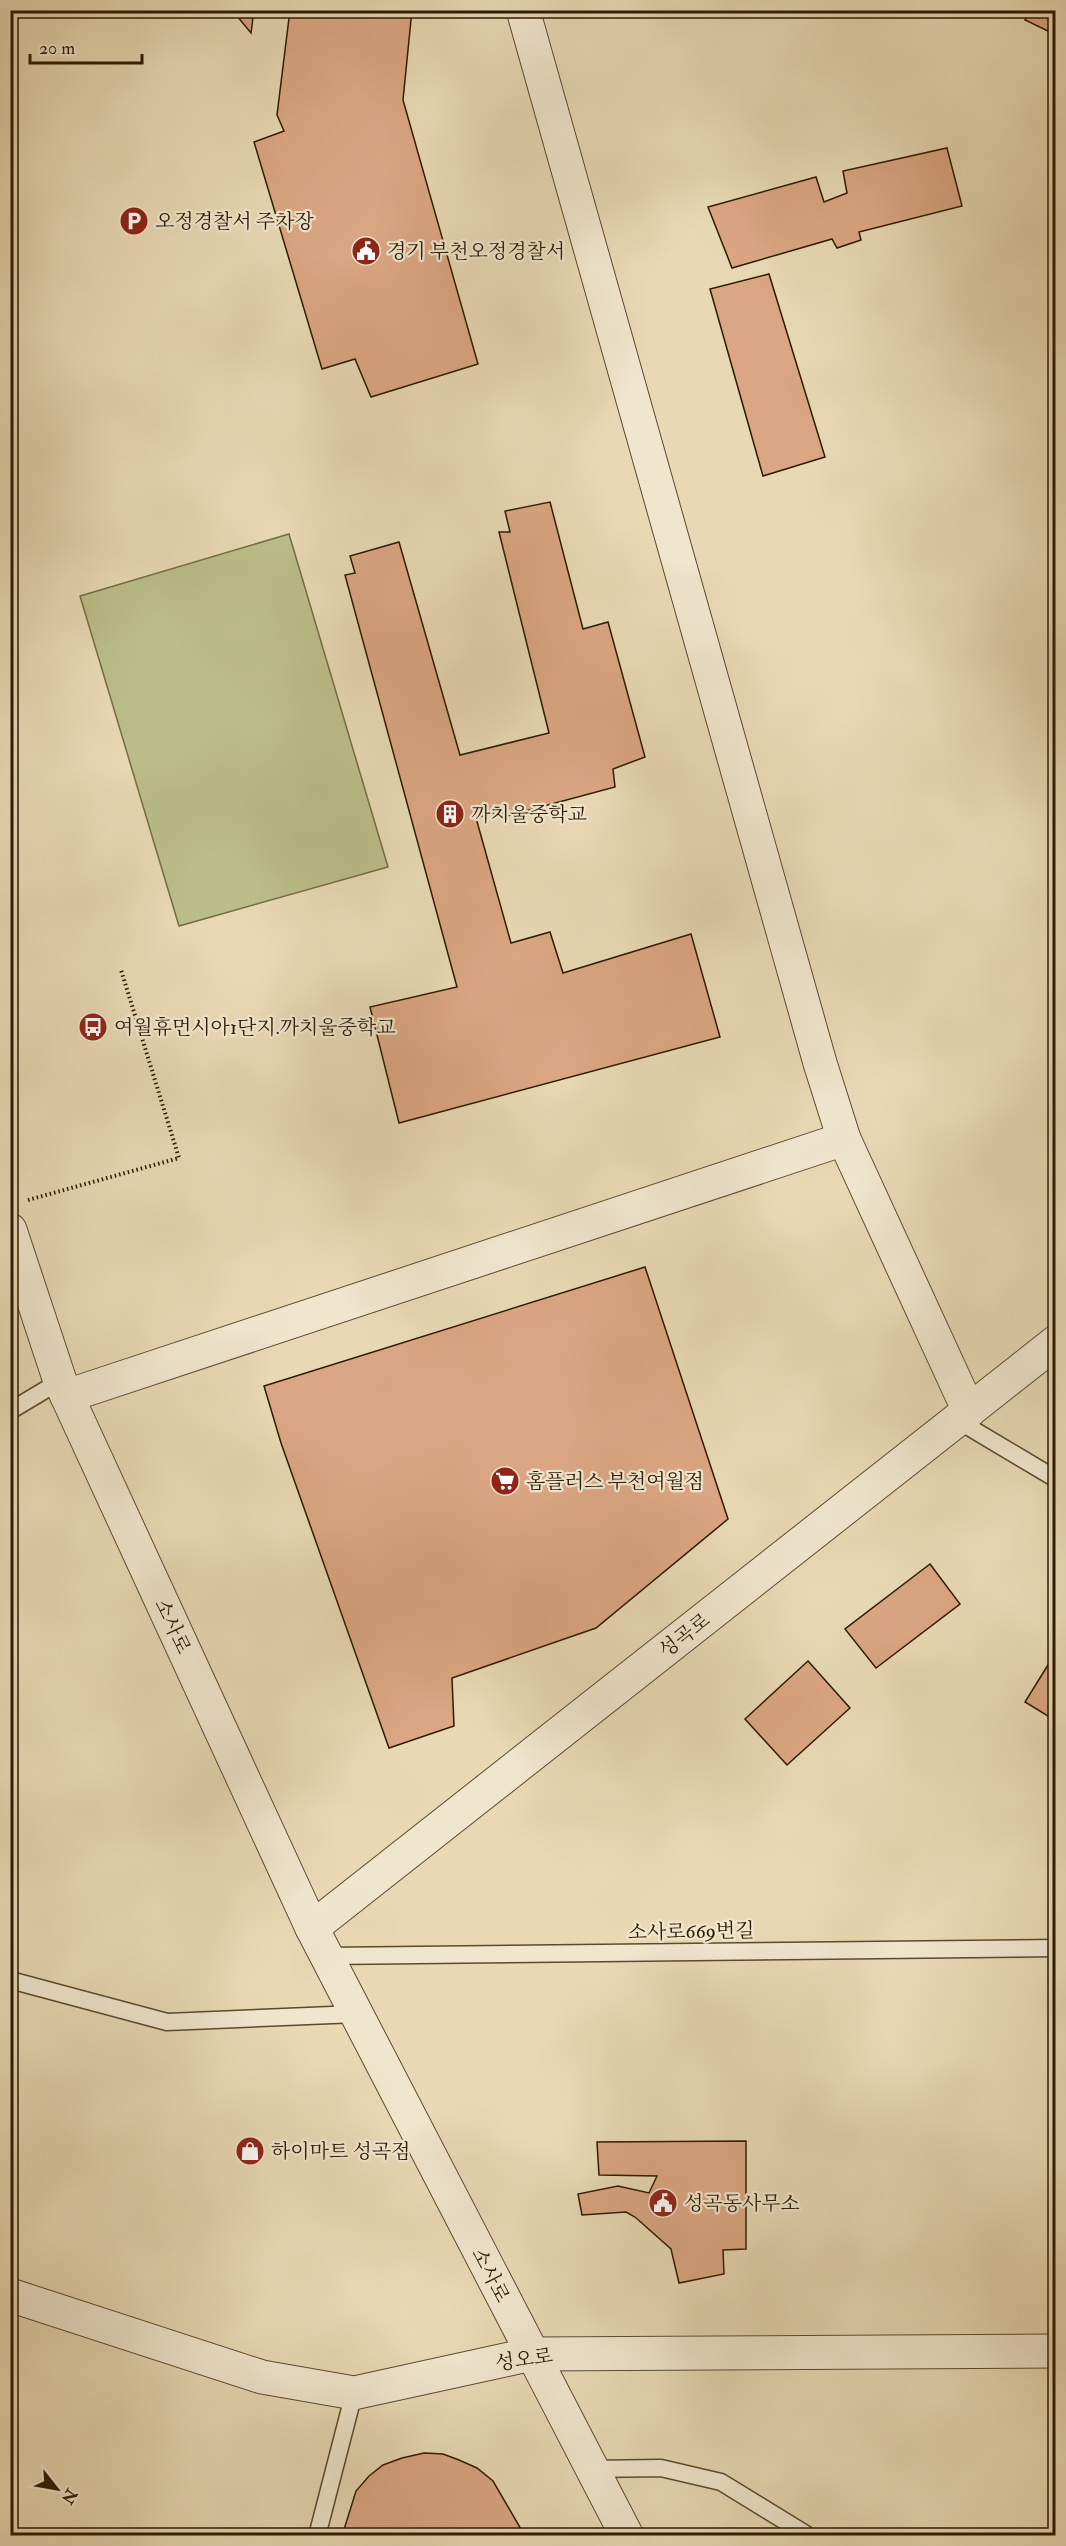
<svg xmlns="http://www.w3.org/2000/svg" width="1066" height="2546" font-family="'IM FELL Double Pica','Noto Serif KR',serif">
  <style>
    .green { fill: #bbbe8a; stroke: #746c46; stroke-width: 1.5 }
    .building { fill: #dba683; stroke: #2c1a03; stroke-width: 1.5 }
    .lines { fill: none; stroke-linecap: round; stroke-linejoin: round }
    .service-casing { stroke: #5b4a2f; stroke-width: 19 }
    .minor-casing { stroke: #5b4a2f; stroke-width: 35 }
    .tertiary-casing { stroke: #5b4a2f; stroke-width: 35 }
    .path { stroke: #2c1a03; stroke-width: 4; stroke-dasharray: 1.5 3; stroke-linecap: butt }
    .service { stroke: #f0e6ce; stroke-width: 16 }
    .minor { stroke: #f0e6ce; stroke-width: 33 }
    .tertiary { stroke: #f0e6ce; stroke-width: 33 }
    .labels { text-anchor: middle; stroke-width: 4.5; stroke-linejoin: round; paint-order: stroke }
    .poi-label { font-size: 20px; fill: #2c1a03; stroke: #f0e6ce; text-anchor: start }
    .street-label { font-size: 20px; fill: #2c1a03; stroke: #f0e6ce }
  </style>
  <rect width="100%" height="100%" fill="#e8d9b4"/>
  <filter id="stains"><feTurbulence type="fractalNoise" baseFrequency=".00333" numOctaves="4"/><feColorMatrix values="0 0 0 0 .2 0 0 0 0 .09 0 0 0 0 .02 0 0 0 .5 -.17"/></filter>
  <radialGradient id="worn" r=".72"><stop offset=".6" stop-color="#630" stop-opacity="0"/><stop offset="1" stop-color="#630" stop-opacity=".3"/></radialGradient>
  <!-- green -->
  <path class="green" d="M289 534 388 867 179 926 80 596Z"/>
  <!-- building -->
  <g class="building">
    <path d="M232 10H254L251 33Z"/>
    <path d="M290 10H412L403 100 478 364 371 397 355 359 322 369 254 142 284 131 277 115Z"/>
    <path d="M1030 10H1056V19L1048 31 1025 20Z"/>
    <path d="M947 148 962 206 859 232 861 240 837 248 832 239 732 268 708 207 816 177 824 202 847 193 843 171Z"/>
    <path d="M769 274 825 457 763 476 710 289Z"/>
    <path d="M550 502 583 629 608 622 645 757 613 769 615 787 503 817 501 811 476 818 511 943 550 932 563 973 691 934 720 1037 399 1123 370 1007 457 987 345 575 355 573 350 556 399 542 460 755 549 733 499 532H510L505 511Z"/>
    <path d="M645 1267 728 1519 596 1628 452 1678 454 1726 389 1748 281 1443 264 1386Z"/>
    <path d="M930 1564 960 1604 876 1668 845 1629Z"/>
    <path d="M1056 1652V1721L1025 1702Z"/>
    <path d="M808 1661 850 1708 787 1765 745 1719Z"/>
    <path d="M746 2141V2249L723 2250 724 2274 679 2283 671 2249 635 2217 626 2212 582 2215 578 2194 618 2186 649 2193 657 2176 599 2175 597 2142Z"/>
    <path d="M424 2453 443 2454 459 2460 477 2468 493 2481 525 2536H342L356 2491 369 2476 383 2465 402 2458Z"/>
  </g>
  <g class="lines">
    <!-- service casing -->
    <g class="service-casing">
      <g id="service">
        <path d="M10 1411 60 1381"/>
        <path d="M957 1420 1056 1479"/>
        <path d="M326 1956 1056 1948"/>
        <path d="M10 1980 167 2022 356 2014"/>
        <path d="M591 2469 661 2468 721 2482 809 2536"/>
        <path d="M317 2536 354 2393"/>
      </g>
    </g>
    <!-- minor casing -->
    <g class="minor-casing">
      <g id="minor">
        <path d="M523 10 820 1063 844 1139 969 1411"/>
        <path d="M67 1396 844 1139"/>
        <path d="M10 2295 262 2377 354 2393 532 2354 1056 2351"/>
      </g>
    </g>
    <!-- tertiary casing -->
    <g class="tertiary-casing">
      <g id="tertiary">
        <path d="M10 1230 60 1381 312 1928 627 2536"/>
        <path d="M312 1928 1056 1342"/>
      </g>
    </g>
    <!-- path -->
    <path class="path" d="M28 1200 179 1158 121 970"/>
    <!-- service -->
    <use href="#service" class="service"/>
    <!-- minor -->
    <use href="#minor" class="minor"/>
    <!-- tertiary -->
    <use href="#tertiary" class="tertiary"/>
  </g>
  <!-- icons -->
  <defs>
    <g id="parking-disc" transform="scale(1.5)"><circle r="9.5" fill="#8f2418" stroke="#f0e6ce"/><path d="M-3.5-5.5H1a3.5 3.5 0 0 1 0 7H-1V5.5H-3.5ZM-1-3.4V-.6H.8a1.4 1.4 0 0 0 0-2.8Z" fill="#fff"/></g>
    <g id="civic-disc" transform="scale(1.5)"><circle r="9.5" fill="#8f2418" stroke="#f0e6ce"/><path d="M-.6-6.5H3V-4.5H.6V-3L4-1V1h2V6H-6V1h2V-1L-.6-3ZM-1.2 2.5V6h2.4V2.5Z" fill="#fff"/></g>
    <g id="building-disc" transform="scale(1.5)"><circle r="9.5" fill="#8f2418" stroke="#f0e6ce"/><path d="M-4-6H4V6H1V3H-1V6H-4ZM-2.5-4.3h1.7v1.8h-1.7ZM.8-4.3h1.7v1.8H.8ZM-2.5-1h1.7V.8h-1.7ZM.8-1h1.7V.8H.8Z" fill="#fff"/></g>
    <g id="bus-disc" transform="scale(1.5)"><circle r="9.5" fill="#8f2418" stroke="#f0e6ce"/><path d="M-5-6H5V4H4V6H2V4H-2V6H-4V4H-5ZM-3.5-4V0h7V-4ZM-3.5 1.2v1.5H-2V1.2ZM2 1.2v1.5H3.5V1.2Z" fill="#fff"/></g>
    <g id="supermarket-disc" transform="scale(1.5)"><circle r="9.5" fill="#8f2418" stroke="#f0e6ce"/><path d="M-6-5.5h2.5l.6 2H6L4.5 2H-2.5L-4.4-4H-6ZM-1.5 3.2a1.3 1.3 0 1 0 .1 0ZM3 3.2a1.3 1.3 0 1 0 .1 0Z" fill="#fff"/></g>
    <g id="shop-disc" transform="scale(1.5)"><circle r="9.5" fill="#8f2418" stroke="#f0e6ce"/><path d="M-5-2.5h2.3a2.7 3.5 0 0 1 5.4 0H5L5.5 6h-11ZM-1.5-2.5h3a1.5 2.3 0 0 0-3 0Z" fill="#fff"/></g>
  </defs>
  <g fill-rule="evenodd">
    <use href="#parking-disc" x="134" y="221"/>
    <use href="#civic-disc" x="366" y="251"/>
    <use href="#building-disc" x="450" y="814"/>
    <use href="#bus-disc" x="93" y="1027"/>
    <use href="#supermarket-disc" x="505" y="1481"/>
    <use href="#shop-disc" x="250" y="2151"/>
    <use href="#civic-disc" x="663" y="2203"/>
  </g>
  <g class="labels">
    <!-- poi labels -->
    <g class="poi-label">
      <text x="155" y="228">오정경찰서 주차장</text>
      <text x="387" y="258">경기 부천오정경찰서</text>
      <text x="471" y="821">까치울중학교</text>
      <text x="114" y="1034">여월휴먼시아1단지.까치울중학교</text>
      <text x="526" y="1488">홈플러스 부천여월점</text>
      <text x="271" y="2158">하이마트 성곡점</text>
      <text x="684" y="2210">성곡동사무소</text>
    </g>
    <!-- street labels -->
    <g class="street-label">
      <text transform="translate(173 1626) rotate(65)" y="7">소사로</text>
      <text transform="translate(684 1635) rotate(-38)" y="7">성곡로</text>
      <text transform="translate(691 1931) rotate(-1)" y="7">소사로669번길</text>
      <text transform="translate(491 2275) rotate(63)" y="7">소사로</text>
      <text transform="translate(524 2359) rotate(-8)" y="7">성오로</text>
    </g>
  </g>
  <!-- margin -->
  <rect width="1066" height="2546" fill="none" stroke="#e8d9b4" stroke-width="36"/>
  <rect x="12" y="12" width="1042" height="2522" fill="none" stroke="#2c1a03" stroke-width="3"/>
  <rect x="18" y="18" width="1030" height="2510" fill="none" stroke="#2c1a03" stroke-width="1.5"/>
  <!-- north arrow -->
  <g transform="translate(57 2489) rotate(121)" stroke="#f0e6ce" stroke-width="4.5" paint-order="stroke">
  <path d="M0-4.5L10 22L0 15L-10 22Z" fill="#2c1a03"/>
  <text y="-9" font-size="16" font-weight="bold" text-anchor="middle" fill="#2c1a03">N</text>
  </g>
  <!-- scale -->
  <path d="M30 54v9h112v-9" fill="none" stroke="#2c1a03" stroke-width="3"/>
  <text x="39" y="54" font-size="18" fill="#2c1a03" stroke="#f0e6ce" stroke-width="4.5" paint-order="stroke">20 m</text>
  <rect width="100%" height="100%" filter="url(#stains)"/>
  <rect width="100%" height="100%" fill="url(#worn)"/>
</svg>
